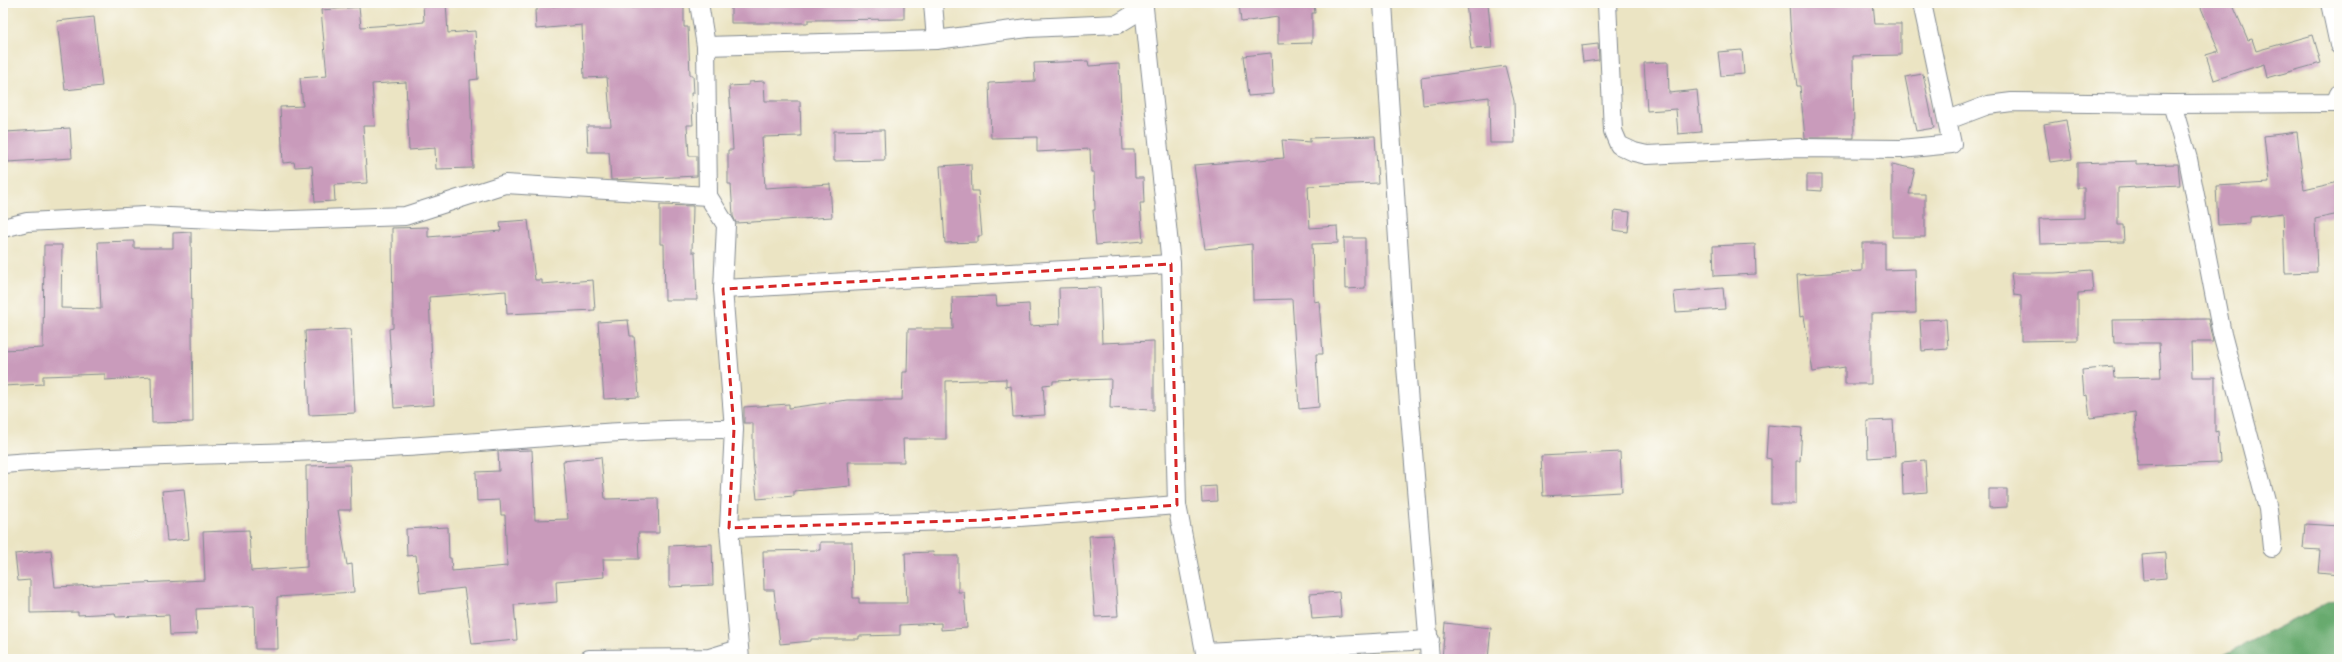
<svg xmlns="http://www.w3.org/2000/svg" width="2342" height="662" font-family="Pangolin,sans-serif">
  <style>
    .forest { fill: #68aa6e; stroke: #426c66 }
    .building { fill: #c99bbb }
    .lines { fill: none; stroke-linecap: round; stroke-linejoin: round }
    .minor-casing { stroke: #838a90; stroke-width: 20 }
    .minor { stroke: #fff; stroke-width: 18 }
    .marked { fill: none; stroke: #d62828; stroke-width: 3; stroke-dasharray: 8 5; stroke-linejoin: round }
  </style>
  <rect width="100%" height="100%" fill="#fdfcf7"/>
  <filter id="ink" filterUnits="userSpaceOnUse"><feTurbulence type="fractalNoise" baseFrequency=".025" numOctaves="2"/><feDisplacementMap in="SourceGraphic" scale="8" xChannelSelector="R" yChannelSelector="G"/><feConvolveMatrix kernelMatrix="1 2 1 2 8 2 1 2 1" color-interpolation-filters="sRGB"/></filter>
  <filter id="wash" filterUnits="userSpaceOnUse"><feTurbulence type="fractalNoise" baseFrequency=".012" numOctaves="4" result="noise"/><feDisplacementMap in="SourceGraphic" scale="16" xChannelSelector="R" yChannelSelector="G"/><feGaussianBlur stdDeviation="0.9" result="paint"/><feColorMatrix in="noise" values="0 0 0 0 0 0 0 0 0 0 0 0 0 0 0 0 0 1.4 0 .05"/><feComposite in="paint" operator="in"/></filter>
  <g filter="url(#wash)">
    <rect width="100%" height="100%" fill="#ebe4c3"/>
    <!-- forest -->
    <path class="forest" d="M2339 597V659H2216Z"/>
    <g id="blocks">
      <!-- building -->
      <g class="building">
        <path d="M423 3H446L448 33 475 31 478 79 470 80 473 168 436 169 435 148 409 150 406 82 372 84 375 126H363L367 183 334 185 335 201 315 202 312 166 295 167 294 162 283 163 280 107 303 106 300 78 327 76 321 10 359 7 361 27 405 24 424 22Z"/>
        <path d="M601 3H629V8L684 5V27H688L690 75H693L694 93H691L693 125H687L689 156H697V176L611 180 609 152H588L587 126H611L607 77 584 78 582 25 536 29 535 11H537V7Z"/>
        <path d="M731 3H904V19L808 20V23H731Z"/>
        <path d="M1239 3H1314L1315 13H1312V43L1278 44V17L1241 22Z"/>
        <path d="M1466 3H1488L1492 48 1471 49Z"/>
        <path d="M1789 3H1873L1875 24H1901V55L1853 56 1854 138H1805L1800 86H1797L1791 39Z"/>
        <path d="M2199 3H2232L2248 40 2252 39 2256 51 2313 35 2321 63 2267 78 2264 64 2214 80 2206 55 2219 51Z"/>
        <path d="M94 17 102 86 65 90 57 21Z"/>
        <path d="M1598 44 1599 60 1583 62 1581 46Z"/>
        <path d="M1742 50 1744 74 1721 76 1718 52Z"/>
        <path d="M1271 53 1273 94 1248 96 1243 56Z"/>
        <path d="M1088 61 1089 66 1119 64 1123 150H1134L1135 178H1143L1144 203H1140L1143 241 1096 245 1093 210H1095L1094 172H1091L1090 149 1037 152V137L991 138 989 83 1035 81 1034 63Z"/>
        <path d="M1668 62 1669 93 1697 90 1701 132 1678 134 1676 109 1647 111 1644 63Z"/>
        <path d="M1505 66 1514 101 1515 143H1490L1489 97 1423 105 1421 78Z"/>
        <path d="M1923 74 1934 128 1916 131 1905 77Z"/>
        <path d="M764 81 765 101H800L801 136 762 137 765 188 830 184 832 217 736 223 733 216 731 184H728V150H733L729 86 749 85V82Z"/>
        <path d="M2066 120 2072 159 2050 162 2044 124Z"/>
        <path d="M70 128 72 158 8 162 6 132Z"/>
        <path d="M884 130 885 160 834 161V131Z"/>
        <path d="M2297 132 2304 190 2339 182V214L2315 219 2317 272 2285 273 2283 213 2250 217V223L2218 225 2216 186 2269 183 2264 136Z"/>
        <path d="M1375 136 1378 183 1308 186 1310 228 1337 226 1338 243 1312 244 1314 302 1319 301 1323 354H1316L1319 407 1299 409 1292 299 1253 300 1252 244 1205 249 1194 165 1284 158 1282 140 1310 142V138Z"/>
        <path d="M2136 161V165L2178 164 2180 185 2118 188V225H2123L2124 242 2040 244 2039 219 2084 218V188H2077V163Z"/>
        <path d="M971 164 972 191H978L982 236H978V242L945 243 940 166Z"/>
        <path d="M1892 164 1915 169 1909 194H1925V237H1892Z"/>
        <path d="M1807 175H1822V191L1807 190Z"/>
        <path d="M660 205 693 206 692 252H695L697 300H665L664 244H660Z"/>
        <path d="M1615 210 1630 212 1628 232 1613 230Z"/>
        <path d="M528 220 535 280H542V284L593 280 595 310 507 314 506 291 429 297 434 405 394 408 389 329 393 328 392 228 428 227V237L501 231 500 222Z"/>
        <path d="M191 232 193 422 152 423 151 377 105 380V374L43 376V384L3 386V350L43 348 44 245H62L61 308 101 309 98 242 134 241V248H173V233Z"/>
        <path d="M1344 238H1365V288L1345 289Z"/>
        <path d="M1862 243H1885V270L1915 269 1916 313 1871 314V384H1845V367L1813 372 1804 316 1800 317 1797 275 1862 271Z"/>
        <path d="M1755 244 1756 274 1714 276 1713 246Z"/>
        <path d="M2091 270 2093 292 2078 293V340L2021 341V296L2014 295 2011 273H2055Z"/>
        <path d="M1100 287 1102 343 1154 341V410L1110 408 1111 379 1053 381V384L1043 385 1045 415 1013 417 1011 386 1006 387V379L946 381V439H903L904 462H848L850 486 794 491V496L757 499 753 459V423H744V407L789 404V408L847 400H902L903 372H907L908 329H953L952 297 996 296 997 306 1029 304 1030 326 1060 324 1059 288Z"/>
        <path d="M1723 288 1725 309 1676 312 1674 292Z"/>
        <path d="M1946 319 1948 349 1922 351 1920 320Z"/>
        <path d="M2208 319 2213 342H2191L2192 377H2215V432L2218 431 2220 463 2138 466 2135 412 2090 418 2087 395 2084 396 2082 370 2113 367 2114 378 2161 377 2159 343H2114L2113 320Z"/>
        <path d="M628 320 630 336H634L639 397 604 399 598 322Z"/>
        <path d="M351 329 355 413 309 415 305 331Z"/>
        <path d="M1893 420 1895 456 1868 458 1867 421Z"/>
        <path d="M1768 425 1802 428 1800 461H1796V504H1771V459L1766 458Z"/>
        <path d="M532 450 535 520 568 519 563 461 601 457 605 499 658 498 659 533H638L639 559H603L604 577 556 581 557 602 514 605 517 640 472 644 464 588 420 593 416 555 407 556 406 529 448 527 449 558H451L452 571 507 566 505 515H501L500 500 477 501 476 472 499 471 498 451Z"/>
        <path d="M1620 452 1622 492 1543 496 1541 456Z"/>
        <path d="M1925 460 1927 492 1903 494 1902 462Z"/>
        <path d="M350 465 351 510H338L347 565 352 564 354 592 277 597 278 649H255L254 606 196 609 197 634 170 635 169 615 116 617 115 613 78 615V612L30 613V580L18 581 15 554 51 550 55 587 205 580 203 532 249 530 251 571 307 567 306 466Z"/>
        <path d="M1216 486 1217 501 1202 502 1201 487Z"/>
        <path d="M184 489 189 539 167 541 162 491Z"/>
        <path d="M1989 489H2007V507L1989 508Z"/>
        <path d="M2305 524 2339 526V575L2318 573 2320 550 2303 549Z"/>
        <path d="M1112 535 1118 616 1095 617 1089 536Z"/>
        <path d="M820 542H852L853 598H859V603H907L905 553 933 552 934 556H958V592H964L967 628 941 630V623L900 625V635L859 636V639H811V641L780 644 774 590H764L763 551 820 550Z"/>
        <path d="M712 544 713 585 669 587V546Z"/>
        <path d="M2165 553 2166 578 2144 580 2142 555Z"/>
        <path d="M1339 592 1341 617 1312 619 1310 594Z"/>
        <path d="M1445 623 1491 628 1488 659H1442Z"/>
      </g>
    </g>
  </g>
  <g filter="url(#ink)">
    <use href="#blocks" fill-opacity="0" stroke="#838a90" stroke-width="1"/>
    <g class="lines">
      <!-- minor casing -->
      <g class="minor-casing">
        <g id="minor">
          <path d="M699 3 706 46 708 196 726 225 723 289 734 429 729 528 740 659"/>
          <path d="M933 3 936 40"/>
          <path d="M1383 3 1406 366 1430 659"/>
          <path d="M1607 3 1613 131 1619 145 1634 152 1647 155 1798 148 1901 149 1952 144 1922 3"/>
          <path d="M2330 3 2339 45"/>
          <path d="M1144 8 1171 264 1177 505 1205 652 1204 659"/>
          <path d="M706 46 936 40 1028 28 1118 24 1144 8V3"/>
          <path d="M2172 104 2335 103 2339 94"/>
          <path d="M1948 120 1988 105 2012 102 2172 104 2188 159 2222 334 2268 509 2272 548"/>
          <path d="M3 228 27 222 145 216 264 221 405 216 505 184 708 196"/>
          <path d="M723 289 1171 264"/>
          <path d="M3 464C131 454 260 455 389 448 504 442 618 428 734 429"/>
          <path d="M729 528 982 520 1177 505"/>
          <path d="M1205 652 1430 640"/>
          <path d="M589 659 709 658 739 649"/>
        </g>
      </g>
      <!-- minor -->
      <use href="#minor" class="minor"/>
    </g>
  </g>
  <!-- marked area -->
  <path class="marked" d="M1171 264 1177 505 982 520 729 528 734 429 723 289Z"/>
  <!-- margin -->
  <rect width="2342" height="662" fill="none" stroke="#fdfcf7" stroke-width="16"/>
</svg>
